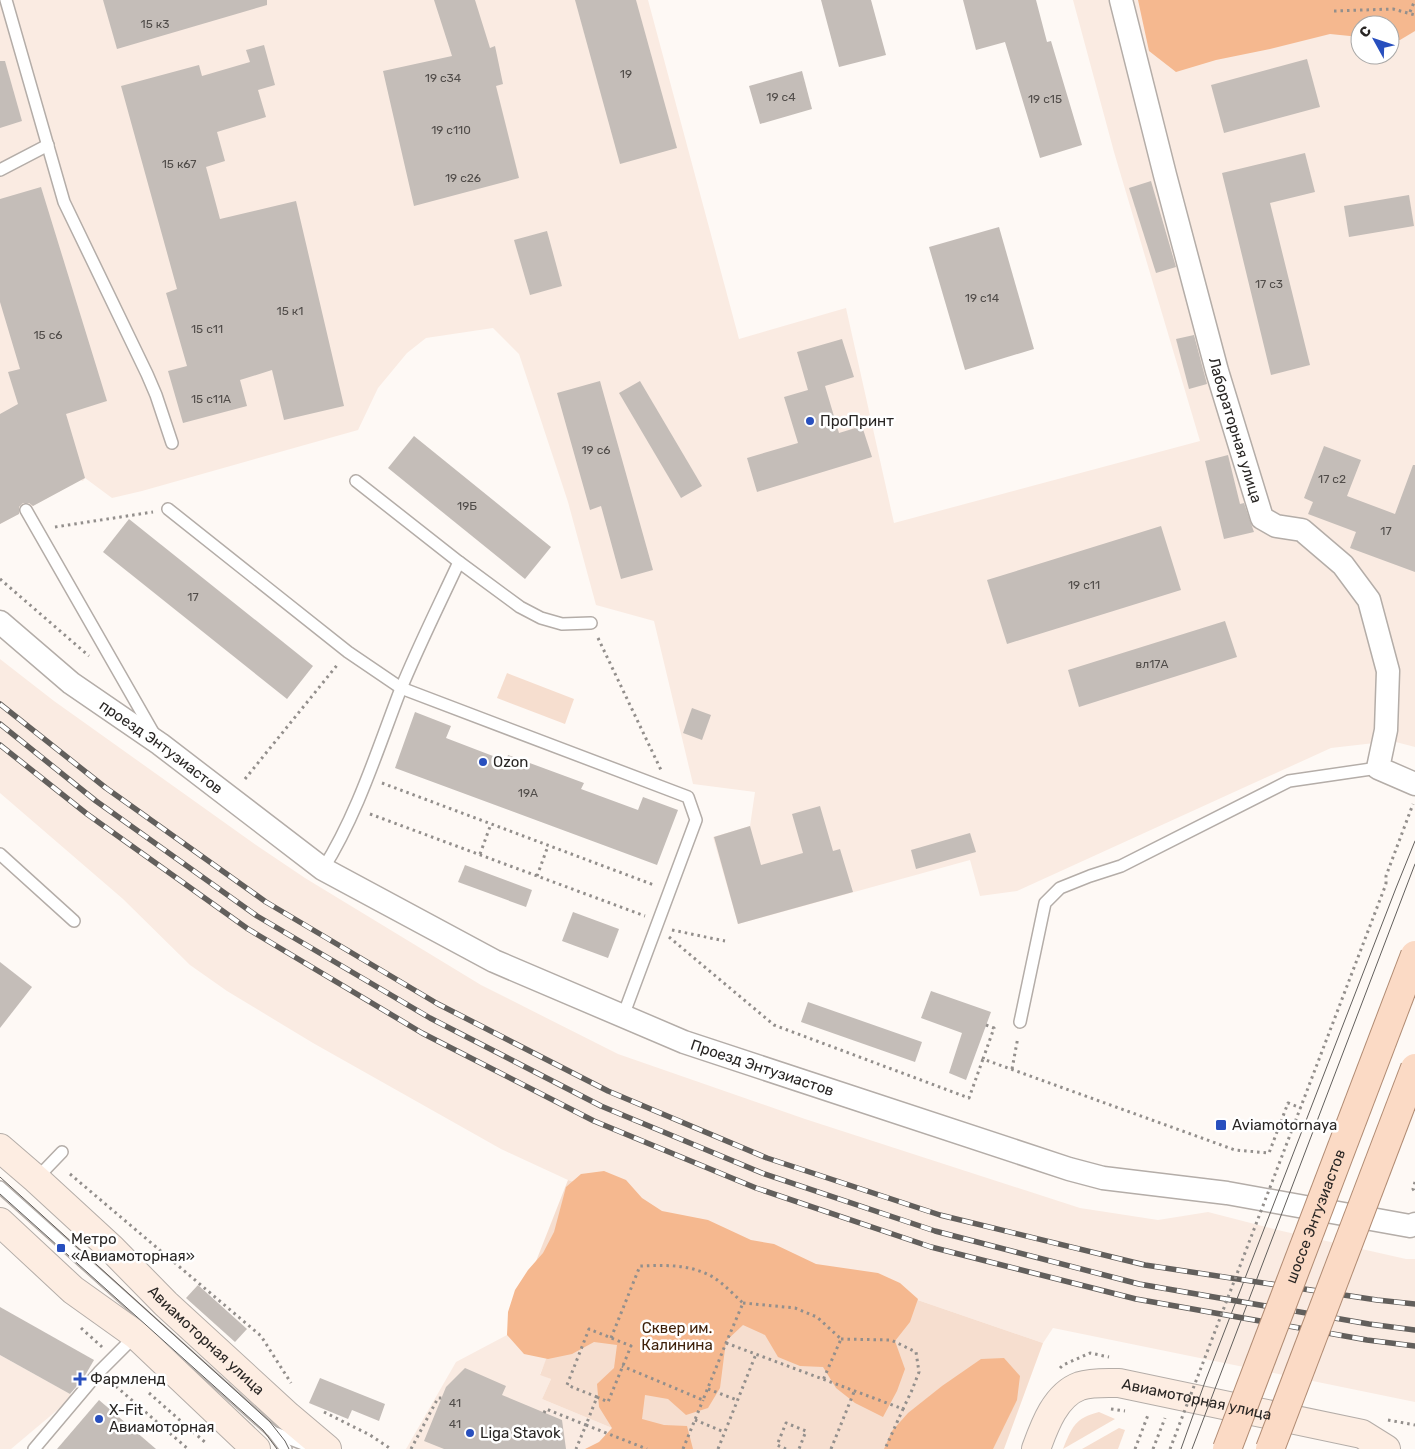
<svg xmlns="http://www.w3.org/2000/svg" width="1415" height="1449" font-family="Rubik,sans-serif">
  <style>
    .built { fill: #faebe2; fill-rule: evenodd }
    .green { fill: #f6decf }
    .forest { fill: #f5b88f }
    .building { fill: #c4bdb8 }
    .lines { fill: none; stroke-linecap: round; stroke-linejoin: round }
    .lane-casing { stroke: #b4ada8; stroke-width: 14 }
    .street-casing { stroke: #b4ada8; stroke-width: 25 }
    .secondary-casing { stroke: #b4ada8; stroke-width: 30 }
    .path { stroke: #938f8c; stroke-width: 3; stroke-dasharray: 2.5 4; stroke-linecap: butt }
    .lane { stroke: #fff; stroke-width: 11 }
    .street { stroke: #fff; stroke-width: 22 }
    .secondary { stroke: #fdede2; stroke-width: 28 }
    .tram { stroke: #625f5c; stroke-width: 1 }
    .rail-casing { stroke: #625f5c; stroke-width: 5.5 }
    .rail { stroke: #fff; stroke-width: 4; stroke-dasharray: 11; stroke-linecap: butt }
    .primary-bridge-casing { stroke: #b08b73; stroke-width: 30; stroke-linecap: butt }
    .path-bridge { stroke: #938f8c; stroke-width: 3; stroke-dasharray: 2.5 4; stroke-linecap: butt }
    .primary-bridge { stroke: #fbdac5; stroke-width: 28 }
    .poi-dot { fill: #284fbe; stroke: #fff; stroke-width: 2 }
    .labels { text-anchor: middle; stroke-width: 5; stroke-linejoin: round; paint-order: stroke }
    .number-label { font-size: 12px; fill: #504c49 }
    .poi-label { font-size: 15px; fill: #292624; stroke: #fff; text-anchor: start }
    .street-label { font-size: 15px; fill: #292624; stroke: #fff }
    .park-label { font-size: 15px; fill: #3f220b; stroke: #fff }
  </style>
  <rect width="100%" height="100%" fill="#fef9f5"/>
  <!-- built -->
  <g class="built">
    <path d="M0 0H648L739 339 846 308 894 523 1200 441 1114 152 1073 0H1415V747L1392 741 1331 748 1017 891 980 896 970 860 738 924 713 837 750 826 755 792 693 784 654 621 596 605 568 502 519 354 493 328 426 338 407 353 378 388 358 430 142 491 112 498 85 478 83 481 80 480 0 524ZM1360 25H1390V55H1360Z"/>
    <path d="M0 659 54 701 256 845 305 878 481 985 618 1054 805 1119 1080 1208 1158 1220 1208 1212 1282 1231 1406 1259H1415V1402L1053 1328 1043 1343 568 1180 501 1149 313 1043 227 991 190 965 123 899 0 793Z"/>
    <path d="M507 1335 549 1354 540 1374 551 1379 542 1399 612 1428 604 1449H406L456 1362Z"/>
    <path d="M0 1355 74 1396 11 1449H0Z"/>
  </g>
  <!-- green -->
  <g class="green">
    <path d="M507 673 574 699 565 724 497 698Z"/>
    <path d="M568 1180 1043 1343 1004 1449H604L612 1428 542 1399 551 1379 540 1375 548 1354 507 1335Z"/>
    <path d="M1099 1412 1115 1419 1063 1449C1072 1427 1075 1418 1099 1412Z"/>
    <path d="M1119 1428 1125 1430 1118 1449H1082Z"/>
  </g>
  <!-- forest -->
  <g class="forest">
    <path d="M1138 0H1415V31L1400 40 1390 39V25H1360V37L1330 34 1270 49 1216 60 1176 72 1149 51Z"/>
    <path d="M604 1171 626 1180 642 1198 662 1211 708 1220 751 1240 774 1244 816 1264 878 1273 900 1283 918 1299 910 1322 895 1341 905 1369 897 1391 883 1417 855 1403 836 1388 823 1367 800 1366 778 1357 765 1335 743 1325 726 1341 720 1388 708 1408 686 1415 668 1399 645 1395 642 1419 664 1425 687 1426 693 1449H585L599 1442 612 1428 599 1407 597 1384 614 1368 617 1345 594 1342 572 1354 548 1359 524 1354 507 1335 508 1312 515 1290 528 1270 543 1253 554 1232 566 1187 581 1174Z"/>
    <path d="M1004 1358 1020 1376 1017 1400 993 1449H884L892 1431 908 1413 942 1386 981 1359Z"/>
  </g>
  <!-- building -->
  <g class="building">
    <path d="M103 0H267V5L117 49Z"/>
    <path d="M434 0H475L490 48 495 46 503 84 496 86 519 178 414 206 383 71 452 56Z"/>
    <path d="M575 0H636L677 148 620 164Z"/>
    <path d="M821 0H871L886 55 839 67Z"/>
    <path d="M963 0H1036L1047 42 1051 41 1082 145 1040 158 1005 42 976 50Z"/>
    <path d="M264 45 275 85 258 90 266 117 217 132 225 161 206 167 220 219 296 201 344 406 284 420 272 370 240 380 247 406 183 423 168 371 187 366 166 293 177 289 121 86 199 65 202 76 250 62 246 50Z"/>
    <path d="M1307 59 1320 107 1224 133 1211 85Z"/>
    <path d="M0 61H5L22 121 0 128Z"/>
    <path d="M802 71 812 109 760 124 749 86Z"/>
    <path d="M1305 153 1315 192 1270 203 1310 365 1271 375 1222 173Z"/>
    <path d="M1151 181 1176 267 1156 273 1129 188Z"/>
    <path d="M41 187 107 401 66 414 85 478 33 506 29 503H23L19 507V514L0 524V414L18 404 8 372 20 369 0 302V199Z"/>
    <path d="M1409 195 1414 226 1349 237 1344 206Z"/>
    <path d="M999 227 1034 349 965 370 929 247Z"/>
    <path d="M547 231 562 286 530 295 514 240Z"/>
    <path d="M1194 335 1207 384 1189 389 1176 339Z"/>
    <path d="M842 339 854 377 825 386 839 433 862 426 872 457 757 492 747 458 798 443 784 397 808 390 797 352Z"/>
    <path d="M600 381 653 570 621 579 601 506 590 510 557 393Z"/>
    <path d="M640 381 702 486 681 498 619 393Z"/>
    <path d="M414 436 551 547 525 579 388 468Z"/>
    <path d="M1324 446 1361 460 1347 496 1395 514 1413 465H1415V572L1350 548 1356 532 1308 514 1313 502 1304 498Z"/>
    <path d="M1228 455 1240 504 1244 503 1254 532 1224 539 1205 461Z"/>
    <path d="M129 519 313 666 287 699 103 552Z"/>
    <path d="M1161 526 1181 590 1007 644 987 580Z"/>
    <path d="M1225 621 1237 657 1079 707 1068 670Z"/>
    <path d="M692 708 711 715 702 740 683 733Z"/>
    <path d="M415 712 451 726 446 738 506 761 508 755 584 783 581 789 638 810 643 797 678 810 657 865 395 768Z"/>
    <path d="M820 806 833 851 840 849 853 892 738 924 714 837 750 826 761 865 803 853 792 814Z"/>
    <path d="M970 833 976 852 916 869 911 850Z"/>
    <path d="M465 865 532 890 526 907 458 882Z"/>
    <path d="M573 912 619 929 608 958 562 941Z"/>
    <path d="M0 962 32 987 0 1028Z"/>
    <path d="M931 991 991 1012 966 1080 949 1073 962 1033 921 1018Z"/>
    <path d="M808 1002 922 1042 915 1062 801 1022Z"/>
    <path d="M198 1285 247 1329 235 1342 186 1298Z"/>
    <path d="M0 1307 94 1360 83 1379 70 1394 0 1355Z"/>
    <path d="M465 1368 506 1386 502 1395 562 1420 566 1449H444L424 1441 446 1387Z"/>
    <path d="M320 1378 385 1404 379 1421 352 1410 348 1419 309 1403Z"/>
    <path d="M99 1400 156 1449H57Z"/>
  </g>
  <g class="lines">
    <!-- lane casing -->
    <g class="lane-casing">
      <g id="lane">
        <path d="M6 0 64 202 147 374 156 395 172 443"/>
        <path d="M0 170 48 145"/>
        <path d="M356 481 459 562 520 607 541 618 562 624 591 623"/>
        <path d="M168 509 348 652 401 688 688 797 696 820 623 1016"/>
        <path d="M26 510 154 734"/>
        <path d="M0 854 74 921"/>
        <path d="M323 869C357 815 377 751 400 691 418 647 439 605 459 562"/>
        <path d="M1020 1022 1045 903 1060 888 1090 876 1121 866 1289 781 1378 768"/>
        <path d="M36 1179 62 1152"/>
        <path d="M0 1187 273 1432 286 1449"/>
        <path d="M275 1433 311 1447"/>
        <path d="M34 1449 99 1372 136 1335"/>
      </g>
    </g>
    <!-- street casing -->
    <g class="street-casing">
      <g id="street">
        <path id="s1" d="M1121 0 1165 175 1217 371 1262 518 1276 526 1302 530 1343 565 1369 600 1388 671 1386 730 1378 768 1415 784"/>
        <path id="s2" d="M0 622 71 683 160 744 323 869 494 961 684 1042 1069 1169 1103 1178 1227 1193 1410 1226 1415 1224"/>
      </g>
    </g>
    <!-- secondary casing -->
    <g class="secondary-casing">
      <g id="secondary">
        <path id="s3" d="M0 1148 36 1179 111 1248 166 1304 288 1416 327 1449"/>
        <path d="M0 1222 73 1290 136 1335 256 1449"/>
        <path id="s4" d="M1036 1449C1044 1427 1055 1395 1080 1386 1092 1382 1106 1383 1119 1383L1362 1434 1386 1449"/>
      </g>
    </g>
    <!-- path -->
    <g class="path">
      <path d="M1334 11 1393 9 1415 15"/>
      <path d="M1410 12 1415 0"/>
      <path d="M55 527 153 512"/>
      <path d="M0 579 89 656"/>
      <path d="M598 638 661 770"/>
      <path d="M245 779 338 664"/>
      <path d="M382 783 654 885"/>
      <path d="M370 814 645 916"/>
      <path d="M480 854 491 824"/>
      <path d="M537 876 548 846"/>
      <path d="M1386 884V876L1413 804"/>
      <path d="M672 930 725 941"/>
      <path d="M669 937 774 1025 969 1098 983 1059"/>
      <path d="M986 1025 994 1028 983 1059 1235 1150 1269 1153 1288 1103 1301 1108"/>
      <path d="M1012 1069 1018 1037"/>
      <path d="M70 1174 261 1336 291 1383"/>
      <path d="M1415 1182 1413 1189 1415 1192"/>
      <path d="M743 1303 795 1308 817 1317 841 1339 823 1380"/>
      <path d="M81 1328 102 1347"/>
      <path d="M611 1338 640 1266C665 1265 690 1264 713 1277 724 1284 734 1295 743 1303L726 1343 703 1400 622 1366"/>
      <path d="M841 1339 891 1340 916 1352 919 1372 912 1390 903 1409"/>
      <path d="M726 1343 903 1409 885 1449"/>
      <path d="M1060 1368 1063 1365 1090 1353 1109 1357"/>
      <path d="M111 1382 188 1449"/>
      <path d="M708 1389 737 1400"/>
      <path d="M149 1393 207 1444"/>
      <path d="M597 1397 608 1402 631 1346 589 1329 567 1385 597 1397 586 1425 647 1449"/>
      <path d="M1111 1409 1125 1411"/>
      <path d="M324 1412 370 1435 391 1449"/>
      <path d="M544 1413 546 1409 586 1425 576 1449"/>
      <path d="M695 1420 724 1432"/>
      <path d="M1388 1420 1415 1425"/>
      <path d="M411 1449 438 1398H442"/>
      <path d="M683 1449 703 1400"/>
      <path d="M718 1449 756 1354"/>
      <path d="M786 1449 777 1445 786 1423 806 1431 799 1449"/>
      <path d="M831 1449 854 1392"/>
      <path d="M1135 1449 1148 1415"/>
      <path d="M1153 1449 1165 1418"/>
    </g>
    <!-- lane -->
    <use href="#lane" class="lane"/>
    <!-- street -->
    <use href="#street" class="street"/>
    <!-- secondary -->
    <use href="#secondary" class="secondary"/>
    <!-- tram -->
    <g class="tram">
      <path d="M0 1177 270 1422 285 1441 289 1449"/>
      <path d="M0 1194 263 1430 277 1449"/>
      <path d="M1181 1449 1206 1379 1396 888 1415 841"/>
      <path d="M1192 1449 1415 864"/>
    </g>
    <!-- rail casing -->
    <g class="rail-casing">
      <g id="rail">
        <path d="M0 704 106 788 266 902 438 1004 608 1091 767 1158 940 1215 1145 1265 1377 1300 1415 1304"/>
        <path d="M0 724 96 801 257 916 430 1018 601 1106 762 1173 935 1231 1139 1284 1369 1324 1415 1330"/>
        <path d="M0 745 87 814 248 929 422 1033 594 1121 756 1188 931 1247 1136 1299 1367 1340 1415 1346"/>
      </g>
    </g>
    <!-- rail -->
    <use href="#rail" class="rail"/>
    <!-- primary-bridge casing -->
    <g class="primary-bridge-casing">
      <g id="primary-bridge">
        <path id="s5" d="M1227 1449 1415 955"/>
        <path d="M1270 1449 1415 1068"/>
      </g>
    </g>
    <!-- path-bridge -->
    <path class="path-bridge" d="M1170 1449 1386 884"/>
    <!-- primary-bridge -->
    <use href="#primary-bridge" class="primary-bridge"/>
  </g>
  <!-- markers -->
  <g class="poi-dot">
    <circle cx="810" cy="421" r="5"/>
    <circle cx="483" cy="762" r="5"/>
    <rect x="1215" y="1119" width="12" height="12" rx="2.5"/>
    <rect x="56" y="1243" width="10" height="10" rx="2.5"/>
    <path d="M77.5 1371.5h5v5h5v5h-5v5h-5v-5h-5v-5h5z"/>
    <circle cx="99" cy="1419" r="5"/>
    <circle cx="470" cy="1433" r="5"/>
  </g>
  <g class="labels">
    <!-- number labels -->
    <g class="number-label">
      <text x="155" y="28">15 к3</text>
      <text x="626" y="78">19</text>
      <text x="443" y="82">19 с34</text>
      <text x="781" y="101">19 с4</text>
      <text x="1045" y="103">19 с15</text>
      <text x="451" y="134">19 с110</text>
      <text x="179" y="168">15 к67</text>
      <text x="463" y="182">19 с26</text>
      <text x="1269" y="288">17 с3</text>
      <text x="982" y="302">19 с14</text>
      <text x="290" y="315">15 к1</text>
      <text x="207" y="333">15 с11</text>
      <text x="48" y="339">15 с6</text>
      <text x="211" y="403">15 с11А</text>
      <text x="596" y="454">19 с6</text>
      <text x="1332" y="483">17 с2</text>
      <text x="467" y="510">19Б</text>
      <text x="1386" y="535">17</text>
      <text x="1084" y="589">19 с11</text>
      <text x="193" y="601">17</text>
      <text x="1152" y="668">вл17А</text>
      <text x="528" y="797">19А</text>
      <text x="455" y="1407">41</text>
      <text x="455" y="1428">41</text>
    </g>
    <!-- poi labels -->
    <g class="poi-label">
      <text x="820" y="426">ПроПринт</text>
      <text x="493" y="767">Ozon</text>
      <text x="1232" y="1130">Aviamotornaya</text>
      <text x="71" y="1244">Метро<tspan x="71" dy="17">«Авиамоторная»</tspan></text>
      <text x="90" y="1384">Фармленд</text>
      <text x="109" y="1415">X-Fit<tspan x="109" dy="17">Авиамоторная</tspan></text>
      <text x="480" y="1438">Liga Stavok</text>
    </g>
    <!-- street labels -->
    <g class="street-label">
      <text dy="5" stroke="none"><textPath href="#s1" startOffset="445">Лабораторная улица</textPath></text>
      <text dy="5" stroke="none"><textPath href="#s2" startOffset="204">проезд Энтузиастов</textPath></text>
      <text dy="5" stroke="none"><textPath href="#s2" startOffset="890">Проезд Энтузиастов</textPath></text>
      <text dy="5" stroke="none"><textPath href="#s5" startOffset="249">шоссе Энтузиастов</textPath></text>
      <text dy="5" stroke="none"><textPath href="#s3" startOffset="282">Авиамоторная улица</textPath></text>
      <text dy="5" stroke="none"><textPath href="#s4" startOffset="198">Авиамоторная улица</textPath></text>
    </g>
    <!-- park labels -->
    <g class="park-label">
      <text x="677" y="1333">Сквер им.<tspan x="677" dy="17">Калинина</tspan></text>
    </g>
  </g>
  <!-- north arrow -->
  <g transform="translate(1375 40) rotate(310)"><circle r="24" fill="#ffffff" stroke="#a9a8a7"/>
  <path d="M0-4L9 19L0 12L-9 19Z" fill="#284fbe"/>
  <text y="-8" font-size="14" font-weight="bold" text-anchor="middle" fill="#292624">С</text>
  </g>
</svg>
